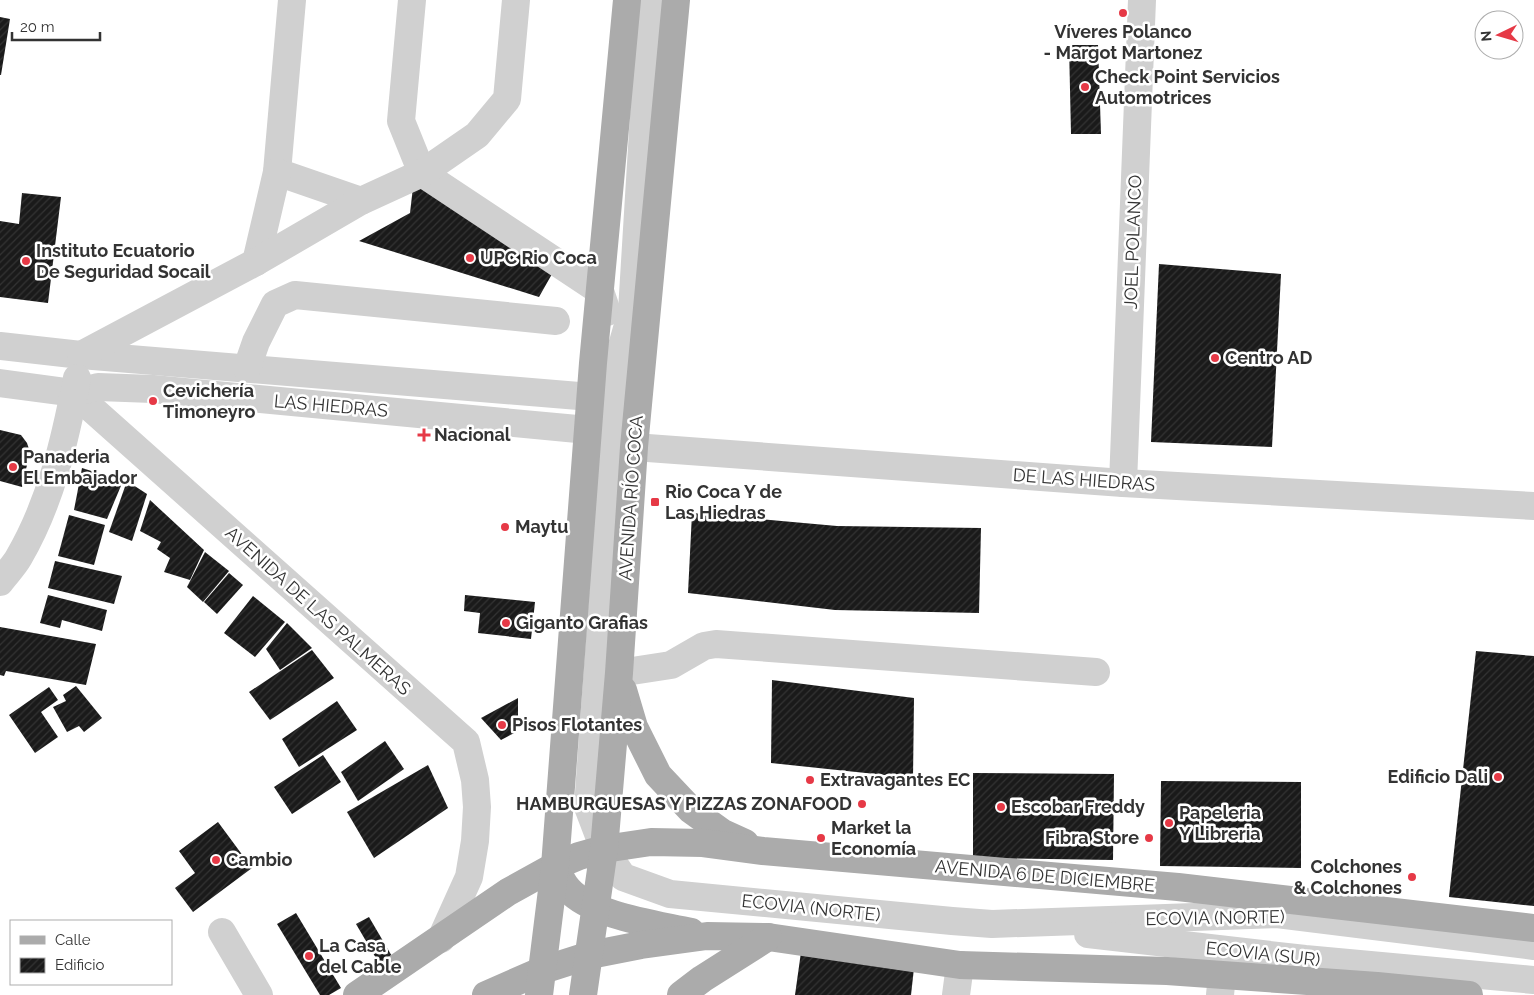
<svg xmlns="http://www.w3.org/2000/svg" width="1534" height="995" font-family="Raleway,sans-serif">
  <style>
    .building { fill: url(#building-hatch) }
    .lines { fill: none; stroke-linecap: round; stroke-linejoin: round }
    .minor { stroke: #d0d0d0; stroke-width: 28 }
    .major { stroke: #ababab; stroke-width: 28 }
    .poi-dot { fill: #e63946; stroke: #fff; stroke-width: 2 }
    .labels { text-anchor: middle; stroke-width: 5; stroke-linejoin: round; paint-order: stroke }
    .poi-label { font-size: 18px; font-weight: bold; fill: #333; stroke: #fff; text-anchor: start }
    .street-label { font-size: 18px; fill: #333; stroke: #fff }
  </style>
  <defs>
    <pattern id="building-hatch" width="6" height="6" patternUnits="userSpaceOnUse" patternTransform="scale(1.25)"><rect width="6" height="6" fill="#1a1a1a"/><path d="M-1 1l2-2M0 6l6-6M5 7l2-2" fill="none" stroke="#333"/></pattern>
  </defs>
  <rect width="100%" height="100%" fill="#fff"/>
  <!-- building -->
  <g class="building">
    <path d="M0 17 10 19 1 75H0Z"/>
    <path d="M1069 45H1098L1101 134H1071Z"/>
    <path d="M413 187 430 189 552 274 539 297 359 241 410 213Z"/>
    <path d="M22 193 61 197 48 303 0 297V221L19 224Z"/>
    <path d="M1159 264 1281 274 1272 447 1151 442Z"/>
    <path d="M0 430 21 435 27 443 30 452 22 487 0 481Z"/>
    <path d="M82 468 123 481 107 519 74 510Z"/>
    <path d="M127 481 147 494 132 541 109 532Z"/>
    <path d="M150 500 204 550 190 580 164 572 170 558 157 549 161 542 140 531Z"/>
    <path d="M692 513 837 526 981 528 979 613 835 610 688 593Z"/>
    <path d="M69 515 105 525 94 565 58 556Z"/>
    <path d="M205 552 229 571 203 602 187 587Z"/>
    <path d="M55 561 122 576 114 604 48 588Z"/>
    <path d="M229 573 243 585 217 614 204 602Z"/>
    <path d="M48 595 107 610 102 631 62 620 60 628 40 623Z"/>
    <path d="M465 595 535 602 531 639 478 633 480 613 464 611Z"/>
    <path d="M253 596 285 622 255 657 224 633Z"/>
    <path d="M287 623 312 648 280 670 266 649Z"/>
    <path d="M0 627 96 644 86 685 6 671 4 676 0 675Z"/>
    <path d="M312 650 334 678 270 720 249 692Z"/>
    <path d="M1476 651 1534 656V906L1449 897Z"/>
    <path d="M772 680 914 698 913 778 771 763Z"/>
    <path d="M76 686 102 718 84 732 79 726 67 732 53 707 66 701 63 695Z"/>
    <path d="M49 687 58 700 41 712 58 737 35 753 9 715Z"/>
    <path d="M518 698V731L501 740 481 718Z"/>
    <path d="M337 701 357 730 299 767 282 739Z"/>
    <path d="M385 741 404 769 358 801 341 772Z"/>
    <path d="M323 755 341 782 292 814 274 787Z"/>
    <path d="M428 765 448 808 374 858 347 812Z"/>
    <path d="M973 773 1114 774 1113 860 973 858Z"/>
    <path d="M1161 781 1301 782V868L1160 866Z"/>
    <path d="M218 822 252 868 193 912 175 888 195 873 179 851Z"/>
    <path d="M296 913 341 988 329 995H320L277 924Z"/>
    <path d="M369 917 393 958 380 965 356 924Z"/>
    <path d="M801 952 914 968 911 995H795Z"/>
  </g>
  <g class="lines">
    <!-- minor -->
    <g class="minor">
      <path d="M292 0 277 172 361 201"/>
      <path d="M412 0 401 121 422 173 600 291 607 312"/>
      <path d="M651 0 632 311 620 353 588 807 604 849 623 877 670 894 952 921 992 924 1277 914 1534 946"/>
      <path d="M256 262 277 172"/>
      <path d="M0 346 81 355 591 397"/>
      <path d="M81 355 256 262 361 201 422 173 477 135 507 99 516 0"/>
      <path d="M247 368 256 342 275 304 295 295 556 321"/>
      <path d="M0 383 74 393 466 742 475 780 477 807 475 841 469 877 441 939"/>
      <path d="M74 393 98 387 153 389 588 430"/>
      <path d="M634 447 1123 483 1534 506"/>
      <path d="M1123 483 1142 0"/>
      <path d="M0 582C6 574 14 566 19 557 51 502 65 440 77 378"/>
      <path d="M619 673 671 665 704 646 716 644 1096 672"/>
      <path d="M222 932 259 995"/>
      <path d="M1088 934 1305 959 1534 980"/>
      <path d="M956 995 960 965"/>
      <path d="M1220 995 1222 975"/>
    </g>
    <!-- major -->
    <g class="major">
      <path d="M623 690 634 727 658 775 691 810 723 833 745 843"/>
      <path d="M555 866C559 874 562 883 568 889 592 916 656 924 691 932"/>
      <path d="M357 995 508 892 555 866 579 856 604 849 651 842 703 843 763 851 1178 887 1534 928"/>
      <path d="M486 995 543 970 590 955 641 945 707 936 768 937 960 965 1167 971 1377 986 1469 995"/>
      <path d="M539 995 555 866 593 363 627 0"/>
      <path d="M583 995 604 849 619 673 634 447 676 0"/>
      <path d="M681 995 702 979 768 937"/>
    </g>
  </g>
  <!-- markers -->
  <g class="poi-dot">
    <circle cx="1123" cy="13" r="5"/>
    <circle cx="1085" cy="87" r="5"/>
    <circle cx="470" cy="258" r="5"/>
    <circle cx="26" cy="261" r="5"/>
    <circle cx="1215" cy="358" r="5"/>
    <circle cx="153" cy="401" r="5"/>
    <path d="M421.5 427.5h5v5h5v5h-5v5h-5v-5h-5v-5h5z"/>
    <circle cx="13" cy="467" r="5"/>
    <rect x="650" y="497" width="10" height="10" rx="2.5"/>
    <circle cx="505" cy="527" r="5"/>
    <circle cx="506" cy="623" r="5"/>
    <circle cx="502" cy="725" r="5"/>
    <circle cx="1498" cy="777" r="5"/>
    <circle cx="810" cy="780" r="5"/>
    <circle cx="862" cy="804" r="5"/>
    <circle cx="1001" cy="807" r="5"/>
    <circle cx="1169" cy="823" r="5"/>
    <circle cx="821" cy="838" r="5"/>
    <circle cx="1149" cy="838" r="5"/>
    <circle cx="216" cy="860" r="5"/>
    <circle cx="1412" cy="877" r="5"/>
    <circle cx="309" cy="956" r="5"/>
  </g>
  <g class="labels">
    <!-- poi labels -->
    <g class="poi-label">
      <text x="1123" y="38" text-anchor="middle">Víveres Polanco<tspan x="1123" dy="21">- Margot Martonez</tspan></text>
      <text x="1095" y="83">Check Point Servicios<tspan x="1095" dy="21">Automotrices</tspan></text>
      <text x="36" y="257">Instituto Ecuatorio<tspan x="36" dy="21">De Seguridad Socail</tspan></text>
      <text x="480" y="264">UPC Rio Coca</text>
      <text x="1225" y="364">Centro AD</text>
      <text x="163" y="397">Cevichería<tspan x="163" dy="21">Timoneyro</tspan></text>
      <text x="434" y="441">Nacional</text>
      <text x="23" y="463">Panaderia<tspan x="23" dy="21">El Embajador</tspan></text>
      <text x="665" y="498">Rio Coca Y de<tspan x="665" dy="21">Las Hiedras</tspan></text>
      <text x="515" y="533">Maytu</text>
      <text x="516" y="629">Giganto Grafias</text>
      <text x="512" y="731">Pisos Flotantes</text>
      <text x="1488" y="783" text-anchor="end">Edificio Dali</text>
      <text x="820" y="786">Extravagantes EC</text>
      <text x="852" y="810" text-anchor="end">HAMBURGUESAS Y PIZZAS ZONAFOOD</text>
      <text x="1011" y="813">Escobar Freddy</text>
      <text x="1179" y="819">Papeleria<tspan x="1179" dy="21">Y Libreria</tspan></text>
      <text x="831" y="834">Market la<tspan x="831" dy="21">Economía</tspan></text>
      <text x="1139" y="844" text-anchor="end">Fibra Store</text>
      <text x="226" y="866">Cambio</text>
      <text x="1402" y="873" text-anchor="end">Colchones<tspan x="1402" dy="21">&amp; Colchones</tspan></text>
      <text x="319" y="952">La Casa<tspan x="319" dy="21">del Cable</tspan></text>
    </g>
    <!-- street labels -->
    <g class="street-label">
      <text transform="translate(1133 242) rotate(-88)" y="6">JOEL POLANCO</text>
      <text transform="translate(331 406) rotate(5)" y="6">LAS HIEDRAS</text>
      <text transform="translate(1084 480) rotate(4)" y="6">DE LAS HIEDRAS</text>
      <text transform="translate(631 498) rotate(-86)" y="6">AVENIDA RÍO COCA</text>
      <text transform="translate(318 611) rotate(42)" y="6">AVENIDA DE LAS PALMERAS</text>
      <text transform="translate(1045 876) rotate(5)" y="6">AVENIDA 6 DE DICIEMBRE</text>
      <text transform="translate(811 908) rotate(6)" y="6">ECOVIA (NORTE)</text>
      <text transform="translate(1215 918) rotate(-1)" y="6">ECOVIA (NORTE)</text>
      <text transform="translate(1263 954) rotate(6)" y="6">ECOVIA (SUR)</text>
    </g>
  </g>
  <!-- legend -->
  <rect x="10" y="920" width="162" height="65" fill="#ffffff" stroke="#adadad"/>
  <rect x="20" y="936" width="25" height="8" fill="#ababab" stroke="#adadad"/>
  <text x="55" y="945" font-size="15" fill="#333333">Calle</text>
  <rect x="20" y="958" width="25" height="15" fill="url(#building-hatch)" stroke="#adadad"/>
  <text x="55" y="970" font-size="15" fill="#333333">Edificio</text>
  <!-- north arrow -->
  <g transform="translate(1499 35) rotate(265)"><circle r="24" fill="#ffffff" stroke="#adadad"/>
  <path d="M0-4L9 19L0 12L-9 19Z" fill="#e63946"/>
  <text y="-8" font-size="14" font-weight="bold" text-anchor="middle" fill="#333333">N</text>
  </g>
  <!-- scale -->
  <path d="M12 32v8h88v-8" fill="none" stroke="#333333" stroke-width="2.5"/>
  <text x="20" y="32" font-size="15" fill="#333333" stroke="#ffffff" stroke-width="4" paint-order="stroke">20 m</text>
</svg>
